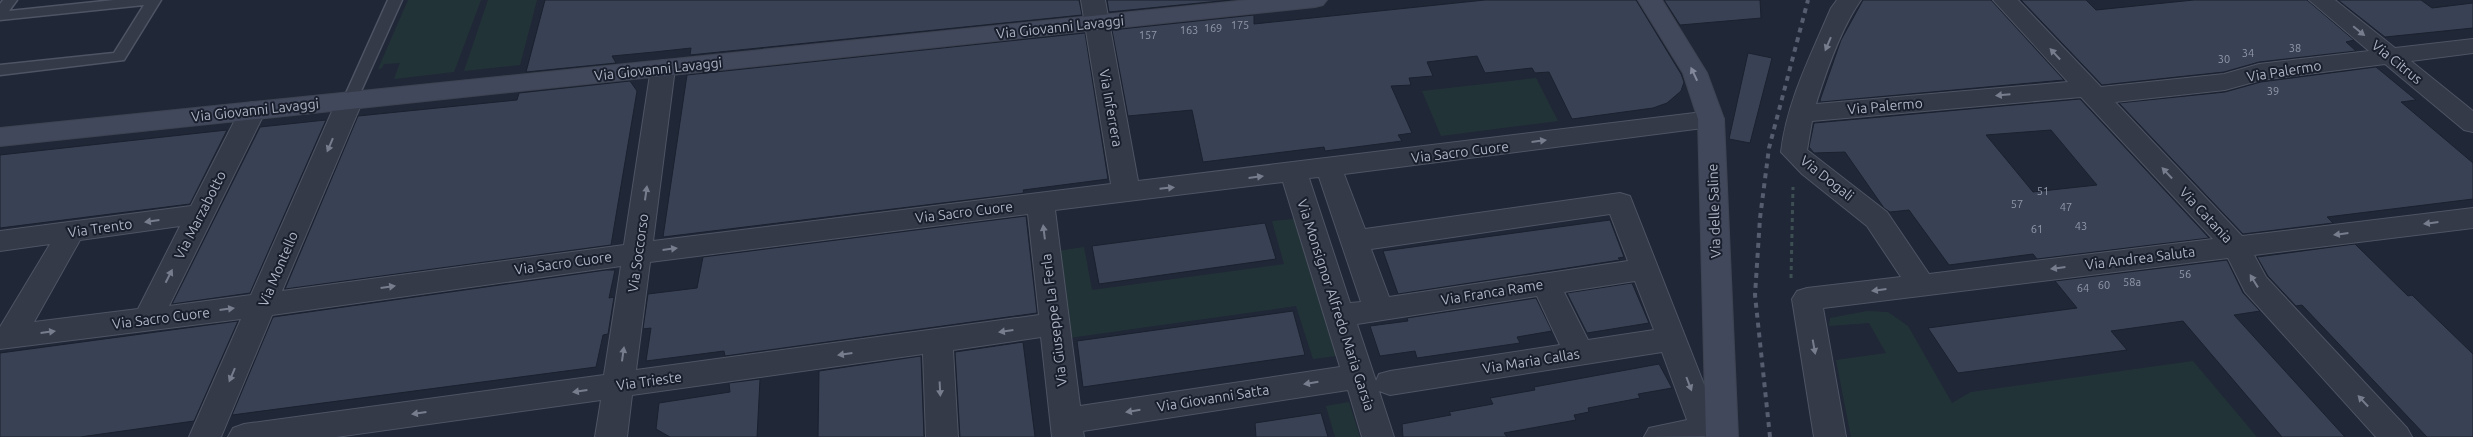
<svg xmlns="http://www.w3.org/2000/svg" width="2473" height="437" font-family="Ubuntu,sans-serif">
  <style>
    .green { fill: #223338 }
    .building { fill: #394255; stroke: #1b212e; fill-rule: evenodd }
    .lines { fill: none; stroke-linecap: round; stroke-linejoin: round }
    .lane-casing { stroke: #4e5463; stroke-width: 3 }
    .street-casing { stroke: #4e5463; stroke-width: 2 }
    .secondary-casing { stroke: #3d4351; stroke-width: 2 }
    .path { stroke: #3d4f53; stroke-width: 3; stroke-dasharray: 4 4; stroke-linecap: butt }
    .lane { fill: #343a48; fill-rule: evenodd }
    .street { fill: #343a48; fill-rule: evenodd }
    .secondary { fill: #42485b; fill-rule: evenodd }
    .rail { stroke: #555d6f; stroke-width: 4; stroke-dasharray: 5 5; stroke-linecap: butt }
    .oneway { fill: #777d8d }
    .oneway2 { fill: #83899b }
    .labels { text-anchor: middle; stroke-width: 4; stroke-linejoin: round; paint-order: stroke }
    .number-label { font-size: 11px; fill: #9198a9 }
    .street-label { font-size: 14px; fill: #aeb4c5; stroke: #191f2c }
  </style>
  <rect width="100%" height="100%" fill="#202737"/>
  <!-- green -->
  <g class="green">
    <path d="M408 0H481L454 72 394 79 400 63 384 64 382 68 378 69Z"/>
    <path d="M488 0H537L520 65 464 71Z"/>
    <path d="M1536 78 1558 121 1441 136 1422 91Z"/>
    <path d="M1294 219 1336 356 1313 359 1296 306 1069 338 1057 251 1084 247 1092 290 1284 264 1272 221Z"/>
    <path d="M1867 311 1888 312 1908 326 1952 403 1971 392 2193 361 2257 437H1851L1836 360 1886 353 1869 323 1829 326 1830 318Z"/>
    <path d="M1349 402 1360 437H1335L1326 406Z"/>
  </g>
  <!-- building -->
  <g class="building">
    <path d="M545 0H1079L1082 15 690 55 691 48 654 52 612 56 616 63 526 72Z"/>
    <path d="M1107 0H1230L1109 12Z"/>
    <path d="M1485 0H1636L1681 74 1684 82 1681 91 1667 103 1653 108 1572 119 1549 72 1535 73 1532 68 1485 73 1477 56 1427 62 1433 76 1409 78 1411 85 1391 86 1412 133 1398 135 1402 141 1325 151 1324 147 1203 162 1192 110 1128 116 1112 30 1254 15V24Z"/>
    <path d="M1664 0H1760L1761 18 1680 25Z"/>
    <path d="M1863 0H1991L2064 80 1821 102 1820 100 1841 40Z"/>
    <path d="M2021 0H2086L2096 10 2194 0H2307L2354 40 2346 42 2356 51 2259 62 2224 72 2102 85Z"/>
    <path d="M2338 0H2421L2432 8 2473 3V28L2385 37Z"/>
    <path d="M1085 33 1108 179 1023 190 1024 193 663 237 687 75Z"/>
    <path d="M1748 53 1772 58 1750 143 1729 139Z"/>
    <path d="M2376 67 2416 100 2401 102 2473 163V199L2327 217 2333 223 2243 234 2119 103 2225 92 2261 82Z"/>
    <path d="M630 81 637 91 611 245 285 289 358 116 517 100 519 93Z"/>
    <path d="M2080 99 2209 238 2037 259 2033 254 1949 265 1909 210 1890 212 1884 208 1845 152 1814 153 1809 147 1814 123ZM2051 130 2097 185 2033 192 1986 135Z"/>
    <path d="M326 120 250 293 172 304 260 127Z"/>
    <path d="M227 130 190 204 0 228V155Z"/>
    <path d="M1026 216 1037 313 725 356 724 351 646 361 651 328 643 329 648 294 697 288 703 257Z"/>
    <path d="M1610 220 1624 257 1618 258 1620 260 1398 294 1383 251Z"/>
    <path d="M1265 223 1276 259 1099 284 1092 246Z"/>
    <path d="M2355 244 2408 296 2412 295 2473 354V437H2427L2302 305 2296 306 2268 276 2257 257Z"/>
    <path d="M2227 260 2243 293 2260 311 2234 315 2345 437H2282L2183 321 2111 331 2127 350 1958 373 1928 328 2077 308 2055 281Z"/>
    <path d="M606 270H615L609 298 614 297 608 334 603 335 596 367 232 415 273 317Z"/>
    <path d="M1632 283 1649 323 1587 333 1567 293Z"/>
    <path d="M1536 298 1552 331 1517 337 1520 343 1417 358 1415 351 1380 356 1370 326 1408 321 1407 318Z"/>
    <path d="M1293 311 1305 355 1083 387 1077 341Z"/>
    <path d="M238 321 194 421 80 437H0V353Z"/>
    <path d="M1023 342 1035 437H960L955 352Z"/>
    <path d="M921 356 924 437H818L819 371Z"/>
    <path d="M1659 364 1672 388 1638 394 1640 398 1588 408 1589 412 1574 415 1576 420 1504 433 1507 437H1403L1402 424 1451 415 1449 412 1493 404 1490 398 1535 390 1534 387Z"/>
    <path d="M760 379 757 437H670L656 429 659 403 730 392 729 383Z"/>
    <path d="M1321 413 1328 437H1256L1255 423Z"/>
  </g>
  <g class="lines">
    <!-- lane casing -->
    <g class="lane-casing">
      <g id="lane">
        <path d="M3 0H17L9 11 114 0H161L124 60 0 75V65L114 53 144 5 0 20V4Z"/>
        <path d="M388 0H402L357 100 355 103H345L343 100Z"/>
      </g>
    </g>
    <!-- street casing -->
    <g class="street-casing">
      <g id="street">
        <path d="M1081 0H1105L1138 181 1711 111 1720 113 1724 119 1720 125 1711 127 1344 174 1365 229 1620 193 1630 196 1716 415 1732 418 1737 427 1732 436 1644 437 1649 428 1687 420 1662 352 1390 395 1379 391 1394 437H1362L1348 390 1083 431 1084 437H1052L1041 337 953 350 958 437H926L923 354 632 395 627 437H595L601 400 336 437H228L233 428 244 424 604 375 621 266 272 315 221 437H189L241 319 0 349V327L50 244 0 251V231L191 206 240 110 244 104 253 102 262 104 266 110 169 306 251 295 337 100 341 94 350 92 359 94 363 100 282 291 624 245 651 68 654 63 663 60 672 63 675 68 653 241 1111 184ZM1319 177 1361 302 1350 303 1309 178ZM1283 182 1340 367 1080 406 1055 210ZM1028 214 1039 315 636 370 650 262ZM1610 214 1628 261 1389 297 1371 249ZM180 226 138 309 34 322 80 240ZM1635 281 1654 330 1588 340 1564 292ZM1537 296 1560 345 1390 371 1379 374 1376 381 1357 324Z"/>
        <path d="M1837 0H1861C1841 28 1826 72 1816 104L2068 82 1993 0H2018L2101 87 2224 74 2259 64 2369 51 2309 0H2335L2395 48 2473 39V53L2411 61 2473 111V132L2464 130 2385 64 2261 80 2225 90 2115 102 2242 236 2473 208V228L2254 255 2266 277 2407 428 2412 437H2376L2245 292 2228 258 1823 308 1846 437H1814L1792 299 1797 291 1807 288 1901 277 1867 226 1802 174 1781 152C1787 101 1811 55 1831 8ZM2081 97 2213 239 1929 274 1887 212 1807 150 1812 121Z"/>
      </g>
    </g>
    <!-- secondary casing -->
    <g class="secondary-casing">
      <g id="secondary">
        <path d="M1248 0H1327L1323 5 1315 7 0 146V128Z"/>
        <path d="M1638 0H1662L1707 73 1724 119 1738 437H1706L1698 119 1683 73Z"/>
      </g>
    </g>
    <!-- path -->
    <path class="path" d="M1791 278 1793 187"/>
    <!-- lane -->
    <use href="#lane" class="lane"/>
    <!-- street -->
    <use href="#street" class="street"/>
    <!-- secondary -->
    <use href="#secondary" class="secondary"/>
    <!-- rail -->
    <path class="rail" d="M1770 437 1755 295 1760 218 1769 148 1808 0"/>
  </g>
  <!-- one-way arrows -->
  <defs><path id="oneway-solid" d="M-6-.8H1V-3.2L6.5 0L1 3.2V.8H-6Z" transform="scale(1.25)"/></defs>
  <g class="oneway">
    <use href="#oneway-solid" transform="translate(2359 31) rotate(39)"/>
    <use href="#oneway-solid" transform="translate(1828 44) rotate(113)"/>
    <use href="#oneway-solid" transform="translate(2055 54) rotate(-133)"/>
    <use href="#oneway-solid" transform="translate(2003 95) rotate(175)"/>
    <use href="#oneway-solid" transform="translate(1539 141) rotate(-7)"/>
    <use href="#oneway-solid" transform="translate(330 145) rotate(113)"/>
    <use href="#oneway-solid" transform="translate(2167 173) rotate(-133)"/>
    <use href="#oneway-solid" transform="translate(1256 177) rotate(-7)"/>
    <use href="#oneway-solid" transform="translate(1167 188) rotate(-6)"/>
    <use href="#oneway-solid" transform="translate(646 193) rotate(-82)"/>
    <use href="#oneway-solid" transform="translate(152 221) rotate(172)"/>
    <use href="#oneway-solid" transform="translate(2431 223) rotate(173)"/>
    <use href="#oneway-solid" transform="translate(1044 232) rotate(-97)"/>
    <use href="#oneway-solid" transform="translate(2341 234) rotate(173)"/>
    <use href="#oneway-solid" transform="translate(670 249) rotate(-7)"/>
    <use href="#oneway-solid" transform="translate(2058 268) rotate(173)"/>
    <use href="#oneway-solid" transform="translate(169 276) rotate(-63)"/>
    <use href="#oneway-solid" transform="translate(2254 281) rotate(-122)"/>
    <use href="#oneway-solid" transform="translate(388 287) rotate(-8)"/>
    <use href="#oneway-solid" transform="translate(1879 290) rotate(173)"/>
    <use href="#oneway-solid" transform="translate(227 309) rotate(-7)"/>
    <use href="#oneway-solid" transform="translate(1006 331) rotate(172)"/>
    <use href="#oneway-solid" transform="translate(48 332) rotate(-7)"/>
    <use href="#oneway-solid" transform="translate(1814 347) rotate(80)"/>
    <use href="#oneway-solid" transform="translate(623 354) rotate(-82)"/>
    <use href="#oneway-solid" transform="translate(845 354) rotate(172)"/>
    <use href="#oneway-solid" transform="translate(232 375) rotate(113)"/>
    <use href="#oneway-solid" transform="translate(1311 383) rotate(171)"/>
    <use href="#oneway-solid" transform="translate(1689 384) rotate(69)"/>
    <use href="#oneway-solid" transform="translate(940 389) rotate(87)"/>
    <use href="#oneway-solid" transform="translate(580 391) rotate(172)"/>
    <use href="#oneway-solid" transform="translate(2363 401) rotate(-133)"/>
    <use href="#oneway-solid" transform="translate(1133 411) rotate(171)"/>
    <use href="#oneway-solid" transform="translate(419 413) rotate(172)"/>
  </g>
  <use class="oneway2" href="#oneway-solid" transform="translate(1694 74) rotate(-115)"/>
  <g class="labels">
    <!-- number labels -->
    <g class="number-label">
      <text x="1240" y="29">175</text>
      <text x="1213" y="32">169</text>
      <text x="1189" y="34">163</text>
      <text x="1148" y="39">157</text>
      <text x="2295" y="52">38</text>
      <text x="2248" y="57">34</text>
      <text x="2224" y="63">30</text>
      <text x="2273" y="95">39</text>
      <text x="2043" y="195">51</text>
      <text x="2017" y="208">57</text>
      <text x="2066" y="211">47</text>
      <text x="2081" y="230">43</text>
      <text x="2037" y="233">61</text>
      <text x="2185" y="278">56</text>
      <text x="2132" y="286">58a</text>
      <text x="2104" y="289">60</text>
      <text x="2083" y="292">64</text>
    </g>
    <!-- street labels -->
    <g class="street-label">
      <text transform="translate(1060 27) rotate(-6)" y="5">Via Giovanni Lavaggi</text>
      <text transform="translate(2397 62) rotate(39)" y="5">Via Citrus</text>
      <text transform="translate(658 69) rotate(-6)" y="5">Via Giovanni Lavaggi</text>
      <text transform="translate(2284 71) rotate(-9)" y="5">Via Palermo</text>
      <text transform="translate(1885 106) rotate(-5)" y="5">Via Palermo</text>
      <text transform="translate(1111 108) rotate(80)" y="5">Via Inferrera</text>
      <text transform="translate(255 110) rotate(-6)" y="5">Via Giovanni Lavaggi</text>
      <text transform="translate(1460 152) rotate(-7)" y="5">Via Sacro Cuore</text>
      <text transform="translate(1827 178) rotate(38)" y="5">Via Dogali</text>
      <text transform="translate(1714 211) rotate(-92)" y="5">Via delle Saline</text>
      <text transform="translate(964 212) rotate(-7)" y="5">Via Sacro Cuore</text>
      <text transform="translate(200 215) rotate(-63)" y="5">Via Marzabotto</text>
      <text transform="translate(2206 215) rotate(47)" y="5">Via Catania</text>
      <text transform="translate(100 228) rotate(-8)" y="5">Via Trento</text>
      <text transform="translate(638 253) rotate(-82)" y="5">Via Soccorso</text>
      <text transform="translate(2140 258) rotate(-7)" y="5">Via Andrea Saluta</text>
      <text transform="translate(563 263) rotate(-8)" y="5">Via Sacro Cuore</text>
      <text transform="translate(278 269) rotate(-67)" y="5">Via Montello</text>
      <text transform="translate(1492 292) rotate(-9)" y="5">Via Franca Rame</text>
      <text transform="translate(1336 305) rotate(72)" y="5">Via Monsignor Alfredo Maria Garsia</text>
      <text transform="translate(161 318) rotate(-7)" y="5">Via Sacro Cuore</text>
      <text transform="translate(1054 320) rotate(-97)" y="5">Via Giuseppe La Ferla</text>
      <text transform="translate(1531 361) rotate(-9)" y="5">Via Maria Callas</text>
      <text transform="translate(649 381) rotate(-8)" y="5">Via Trieste</text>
      <text transform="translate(1213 398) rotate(-9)" y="5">Via Giovanni Satta</text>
    </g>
  </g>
</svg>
